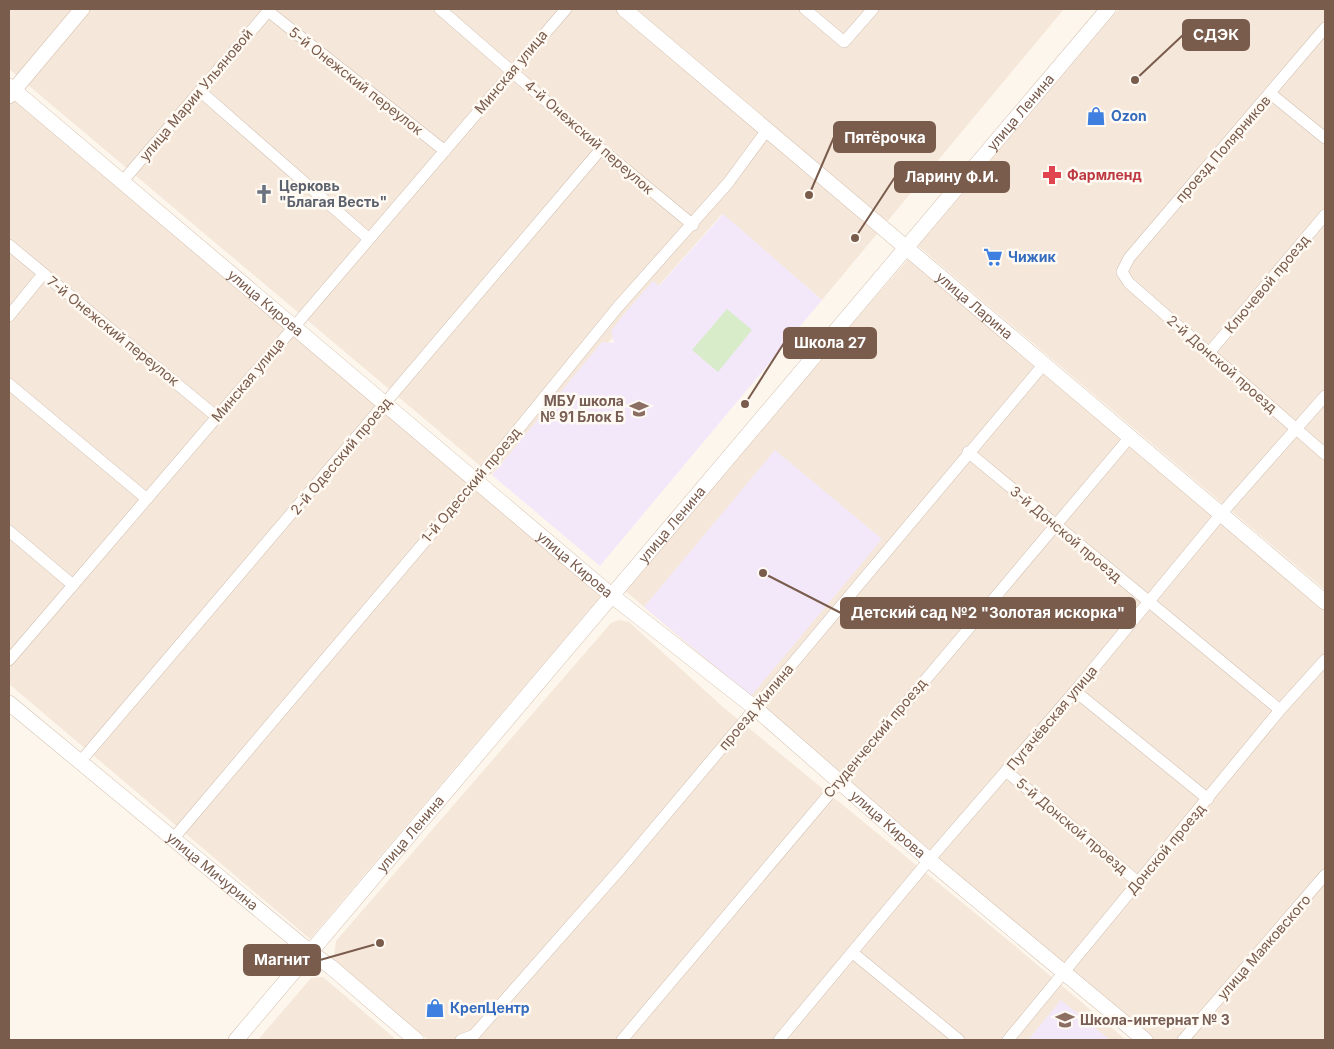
<svg xmlns="http://www.w3.org/2000/svg" width="1334" height="1049" font-family="Inter,sans-serif">
  <style>
    .residential { fill: #f5e8da }
    .education { fill: #f3e8fa }
    .green { fill: #d8ecc9 }
    .lines { fill: none; stroke-linecap: round; stroke-linejoin: round }
    .street-casing { stroke: #d1beb0; stroke-width: 12 }
    .secondary-casing { stroke: #d6c0b0; stroke-width: 16 }
    .street { stroke: #fff; stroke-width: 11 }
    .secondary { stroke: #fff; stroke-width: 15 }
    .labels { text-anchor: middle; stroke-width: 5; stroke-linejoin: round; paint-order: stroke }
    .street-label { font-size: 14px; fill: #7a5c4d; stroke: #fffaf3 }
    .shop-label { font-size: 14px; font-weight: bold; fill: #366cbe; stroke: #fffaf3; text-anchor: start }
    .health-label { font-size: 14px; font-weight: bold; fill: #be3a42; stroke: #fffaf3; text-anchor: start }
    .worship-label { font-size: 14px; font-weight: bold; fill: #5b616d; stroke: #fffaf3; text-anchor: start }
    .education-label { font-size: 14px; font-weight: bold; fill: #785e54; stroke: #fffaf3; text-anchor: end }
    .leader { fill: none; stroke: #7a5c4d; stroke-width: 2 }
    .callout-dot { fill: #7a5c4d; stroke: #fffaf3; stroke-width: 2 }
    .callout { fill: #7a5c4d; stroke: #7a5c4d; stroke-width: 2 }
    .callout-label { font-size: 15px; text-anchor: middle; font-weight: bold; fill: #fff }
  </style>
  <rect width="100%" height="100%" fill="#fdf6ec"/>
  <!-- residential -->
  <g class="residential">
    <path d="M9 9H1064L822 300 722 214 491 475 9 69Z"/>
    <path d="M1119 9H1325V590L918 246Z"/>
    <path d="M9 86 606 590 310 939 9 684Z"/>
    <path d="M910 257 1325 607V1040H1153L623 589Z"/>
    <path d="M620 620 629 622 723 707 1014 945 1126 1040H428L333 962 336 941 611 623Z"/>
    <path d="M323 977 393 1037 396 1040H258L311 978Z"/>
  </g>
  <!-- education -->
  <g class="education">
    <path d="M723 214 822 300 600 566 492 475 602 342 614 343 611 331 625 313 653 281 659 286Z"/>
    <path d="M775 450 882 539 751 696 644 607Z"/>
    <path d="M1061 1000 1110 1040H1028Z"/>
  </g>
  <!-- green -->
  <path class="green" d="M727 309 752 330 718 372 692 350Z"/>
  <g class="lines">
    <!-- street casing -->
    <g class="street-casing">
      <g id="street">
        <path d="M440 9 601 149 693 225"/>
        <path d="M805 9 844 42 873 9"/>
        <path d="M268 11 445 151"/>
        <path d="M1325 28 1129 258 1122 272 1129 283 1325 454"/>
        <path d="M200 91 369 239"/>
        <path d="M1271 94 1325 138"/>
        <path d="M122 182 270 9"/>
        <path d="M9 245 217 417"/>
        <path d="M9 316 43 274"/>
        <path d="M1208 354 1325 215"/>
        <path d="M9 384 147 499"/>
        <path d="M968 452 1280 710"/>
        <path d="M9 531 73 585"/>
        <path d="M9 660 566 9"/>
        <path d="M1075 691 1208 799"/>
        <path d="M80 762 601 149"/>
        <path d="M1006 771 1138 882"/>
        <path d="M173 839 476 481 617 308 728 183 767 130"/>
        <path d="M853 953 959 1040"/>
        <path d="M461 1040 474 1035 621 868 1044 364"/>
        <path d="M622 1040 1130 437"/>
        <path d="M779 1040 929 860 1075 691 1221 514 1325 396"/>
        <path d="M1008 1040 1280 710 1325 660"/>
        <path d="M1183 1040 1325 875"/>
      </g>
    </g>
    <!-- secondary casing -->
    <g class="secondary-casing">
      <g id="secondary">
        <path id="s1" d="M624 9 1325 602"/>
        <path id="s2" d="M9 86 611 595 755 708 929 860 1145 1040"/>
        <path d="M9 96 82 9"/>
        <path id="s3" d="M9 703 310 952 331 967 416 1040"/>
        <path id="s4" d="M236 1040 1108 9"/>
      </g>
    </g>
    <!-- street -->
    <use href="#street" class="street"/>
    <!-- secondary -->
    <use href="#secondary" class="secondary"/>
  </g>
  <!-- icons -->
  <defs>
    <g id="shop-bare" transform="scale(1.5)"><path d="M-5-2.5h2.3a2.7 3.5 0 0 1 5.4 0H5L5.5 6h-11ZM-1.5-2.5h3a1.5 2.3 0 0 0-3 0Z" fill="#3f7fe0" stroke="#fffaf3" stroke-width="2.5" paint-order="stroke"/></g>
    <g id="pharmacy-bare" transform="scale(1.5)"><path d="M-2-6h4v4h4v4h-4v4h-4v-4h-4v-4h4Z" fill="#e0444e" stroke="#fffaf3" stroke-width="2.5" paint-order="stroke"/></g>
    <g id="church-bare" transform="scale(1.5)"><path d="M-1.2-6h2.4v3.5h3.3v2.4h-3.3V6h-2.4V-.1h-3.3v-2.4h3.3Z" fill="#6b7280" stroke="#fffaf3" stroke-width="2.5" paint-order="stroke"/></g>
    <g id="supermarket-bare" transform="scale(1.5)"><path d="M-6-5.5h2.5l.6 2H6L4.5 2H-2.5L-4.4-4H-6ZM-1.5 3.2a1.3 1.3 0 1 0 .1 0ZM3 3.2a1.3 1.3 0 1 0 .1 0Z" fill="#3f7fe0" stroke="#fffaf3" stroke-width="2.5" paint-order="stroke"/></g>
    <g id="school-bare" transform="scale(1.5)"><path d="M0-5L7-2L0 1L-7-2ZM-4 1L0 2.5L4 1V4Q0 6-4 4Z" fill="#8d6e63" stroke="#fffaf3" stroke-width="2.5" paint-order="stroke"/></g>
  </defs>
  <g fill-rule="evenodd">
    <use href="#shop-bare" x="1096" y="116"/>
    <use href="#pharmacy-bare" x="1052" y="175"/>
    <use href="#church-bare" x="264" y="194"/>
    <use href="#supermarket-bare" x="993" y="257"/>
    <use href="#school-bare" x="639" y="409"/>
    <use href="#shop-bare" x="435" y="1008"/>
    <use href="#school-bare" x="1065" y="1020"/>
  </g>
  <g class="labels">
    <!-- street labels -->
    <g class="street-label">
      <text transform="translate(511 72) rotate(-50)" y="5">Минская улица</text>
      <text transform="translate(356 81) rotate(38)" y="5">5-й Онежский переулок</text>
      <text transform="translate(196 95) rotate(-50)" y="5">улица Марии Ульяновой</text>
      <text dy="5" stroke="none"><textPath href="#s4" startOffset="1215">улица Ленина</textPath></text>
      <text transform="translate(589 137) rotate(41)" y="5">4-й Онежский переулок</text>
      <text transform="translate(1223 149) rotate(-49)" y="5">проезд Полярников</text>
      <text transform="translate(1267 284) rotate(-50)" y="5">Ключевой проезд</text>
      <text dy="5" stroke="none"><textPath href="#s2" startOffset="336">улица Кирова</textPath></text>
      <text dy="5" stroke="none"><textPath href="#s1" startOffset="459">улица Ларина</textPath></text>
      <text transform="translate(113 331) rotate(39)" y="5">7-й Онежский переулок</text>
      <text transform="translate(1222 364) rotate(41)" y="5">2-й Донской проезд</text>
      <text transform="translate(248 380) rotate(-50)" y="5">Минская улица</text>
      <text transform="translate(341 456) rotate(-50)" y="5">2-й Одесский проезд</text>
      <text transform="translate(471 485) rotate(-50)" y="5">1-й Одесский проезд</text>
      <text dy="5" stroke="none"><textPath href="#s4" startOffset="675">улица Ленина</textPath></text>
      <text transform="translate(1066 534) rotate(40)" y="5">3-й Донской проезд</text>
      <text dy="5" stroke="none"><textPath href="#s2" startOffset="741">улица Кирова</textPath></text>
      <text transform="translate(756 707) rotate(-50)" y="5">проезд Жилина</text>
      <text transform="translate(1052 718) rotate(-50)" y="5">Пугачёвская улица</text>
      <text transform="translate(875 738) rotate(-50)" y="5">Студенческий проезд</text>
      <text dy="5" stroke="none"><textPath href="#s2" startOffset="1148">улица Кирова</textPath></text>
      <text transform="translate(1072 826) rotate(40)" y="5">5-й Донской проезд</text>
      <text dy="5" stroke="none"><textPath href="#s4" startOffset="270">улица Ленина</textPath></text>
      <text transform="translate(1166 849) rotate(-50)" y="5">Донской проезд</text>
      <text dy="5" stroke="none"><textPath href="#s3" startOffset="264">улица Мичурина</textPath></text>
      <text transform="translate(1264 947) rotate(-49)" y="5">улица Маяковского</text>
    </g>
    <!-- shop labels -->
    <g class="shop-label">
      <text x="1111" y="121">Ozon</text>
      <text x="1008" y="262">Чижик</text>
      <text x="450" y="1013">КрепЦентр</text>
    </g>
    <!-- health labels -->
    <g class="health-label">
      <text x="1067" y="180">Фармленд</text>
    </g>
    <!-- worship labels -->
    <g class="worship-label">
      <text x="279" y="191">Церковь<tspan x="279" dy="16">"Благая Весть"</tspan></text>
    </g>
    <!-- education labels -->
    <g class="education-label">
      <text x="624" y="406">МБУ школа<tspan x="624" dy="16">№ 91 Блок Б</tspan></text>
      <text x="1080" y="1025" text-anchor="start">Школа-интернат № 3</text>
    </g>
  </g>
  <!-- callouts -->
  <path class="leader" d="M1135 80L1183 35M809 195L834 137M855 238L895 177M745 404L784 343M763 573L841 613M380 943L320 960"/>
  <g class="callout-dot">
    <circle cx="1135" cy="80" r="5"/>
    <circle cx="809" cy="195" r="5"/>
    <circle cx="855" cy="238" r="5"/>
    <circle cx="745" cy="404" r="5"/>
    <circle cx="763" cy="573" r="5"/>
    <circle cx="380" cy="943" r="5"/>
  </g>
  <g class="callout">
    <rect x="1183" y="20" width="66" height="30" rx="5"/>
    <rect x="834" y="122" width="101" height="30" rx="5"/>
    <rect x="895" y="162" width="114" height="30" rx="5"/>
    <rect x="784" y="328" width="92" height="30" rx="5"/>
    <rect x="841" y="598" width="294" height="30" rx="5"/>
    <rect x="244" y="945" width="76" height="30" rx="5"/>
  </g>
  <g class="callout-label">
    <text x="1216" y="40">СДЭК</text>
    <text x="885" y="143">Пятёрочка</text>
    <text x="952" y="182">Ларину Ф.И.</text>
    <text x="830" y="348">Школа 27</text>
    <text x="988" y="618">Детский сад №2 "Золотая искорка"</text>
    <text x="282" y="965">Магнит</text>
  </g>
  <!-- border -->
  <rect width="1334" height="1049" fill="none" stroke="#7a5c4d" stroke-width="20"/>
</svg>
